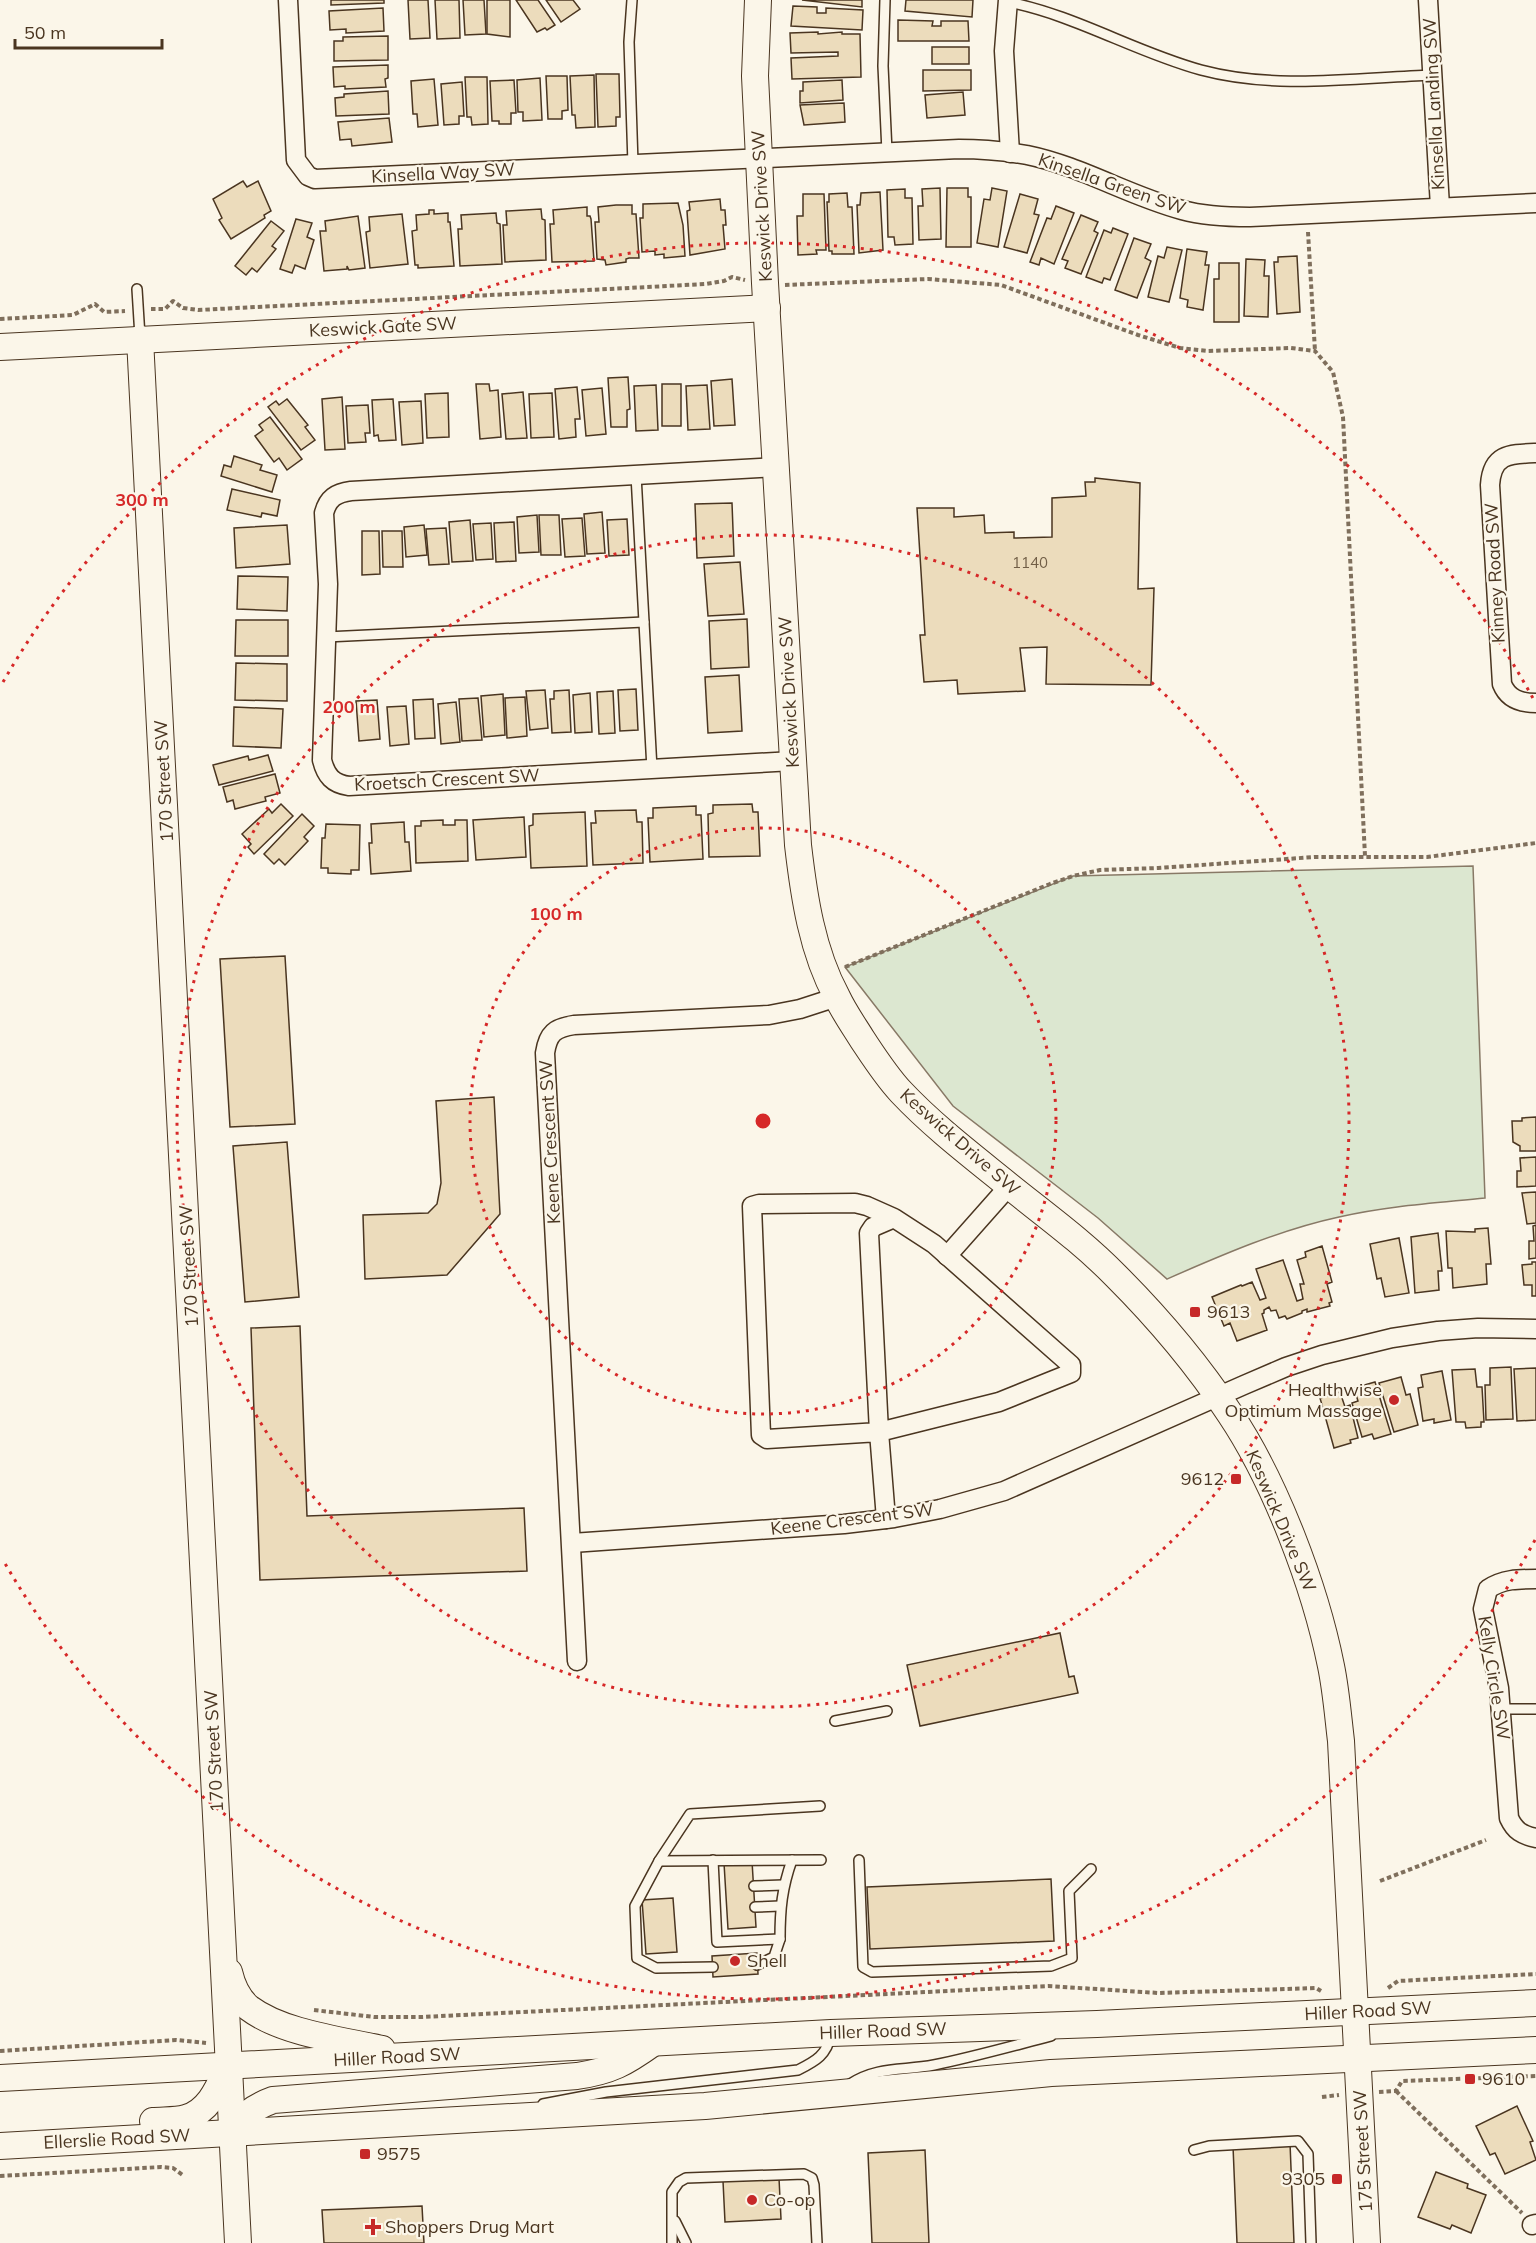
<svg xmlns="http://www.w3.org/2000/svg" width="1536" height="2243" font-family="Mulish,sans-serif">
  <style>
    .green { fill: #dce7d0; stroke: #887966; stroke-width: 1.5 }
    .building { fill: #ecdcbc; stroke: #4a3520; stroke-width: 1.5 }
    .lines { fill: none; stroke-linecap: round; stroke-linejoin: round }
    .lane-casing { stroke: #4a3520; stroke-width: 12 }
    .street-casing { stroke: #4a3520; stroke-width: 21 }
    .secondary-casing { stroke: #4a3520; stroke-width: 28 }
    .path { stroke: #7f6f5c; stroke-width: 4; stroke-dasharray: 4.5 3; stroke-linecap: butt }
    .lane { stroke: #fbf6e9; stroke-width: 9 }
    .street { stroke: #fbf6e9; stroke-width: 18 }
    .secondary { stroke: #fbf6e9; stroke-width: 26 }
    .ring { fill: none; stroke: #d62828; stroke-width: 3; stroke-dasharray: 3 6 }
    .poi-dot { fill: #c62828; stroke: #fbf6e9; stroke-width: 2 }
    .labels { text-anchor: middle; stroke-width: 4.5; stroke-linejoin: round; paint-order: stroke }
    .number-label { font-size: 15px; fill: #725f47 }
    .street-label { font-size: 18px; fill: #4a3520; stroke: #fbf6e9 }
    .poi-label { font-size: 18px; fill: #4a3520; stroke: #fbf6e9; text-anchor: start }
    .centre { fill: #d62828; stroke: #fbf6e9; stroke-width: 3 }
    .ring-label { font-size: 18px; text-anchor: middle; font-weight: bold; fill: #d62828; stroke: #fbf6e9; stroke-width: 4.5; stroke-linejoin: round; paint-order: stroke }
  </style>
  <rect width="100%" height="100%" fill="#fbf6e9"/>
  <!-- green -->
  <path class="green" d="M1473 866 1485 1198C1436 1203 1387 1206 1339 1217 1279 1230 1222 1255 1167 1279L1098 1218 953 1106 845 967 1073 876Z"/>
  <!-- building -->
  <g class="building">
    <path d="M331 0H384V3L331 5Z"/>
    <path d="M408 0H428L430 38 410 39Z"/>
    <path d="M435 0H459L460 38 437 39Z"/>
    <path d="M463 0H484L486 34 465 35Z"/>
    <path d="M487 0H510V37L487 34Z"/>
    <path d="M516 0H538L555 25 547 30 545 28 537 32Z"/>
    <path d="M546 0H573L580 9 561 22Z"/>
    <path d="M802 0H862V7Z"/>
    <path d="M906 0H973L972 17 905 11Z"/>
    <path d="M793 6 817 7V13H826V8L863 10 862 30 791 26Z"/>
    <path d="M383 8 384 31 346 33V29L330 30 329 11Z"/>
    <path d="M898 20 933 21 932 26H941V21H968L969 41H898Z"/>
    <path d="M818 32V34L842 32V34H860L861 77 792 79 791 58 838 56V52L791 53 790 33Z"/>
    <path d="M388 36V60L334 61V41H343V37Z"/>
    <rect x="932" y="47" width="37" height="17"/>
    <path d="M388 65V78L385 79 386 87 345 89V86L334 87 333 67Z"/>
    <path d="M923 70H971V90L923 91Z"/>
    <path d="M596 74H619L620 117H616V126L598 127Z"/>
    <path d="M594 75 595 127 576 128 575 115H572L570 76Z"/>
    <path d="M546 76H567L568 110 562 111V119H548Z"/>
    <path d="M465 77H487L488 124 472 125 471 117H467Z"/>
    <path d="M540 78 542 120 523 121V112H518L517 80Z"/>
    <path d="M434 79 438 125 418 127 417 114H413L411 81Z"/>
    <path d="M514 80 516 113H511V124H499V121H492L490 81Z"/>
    <path d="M842 80 843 100 800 103V91H803V82Z"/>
    <path d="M462 82 464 116H459V124L444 125 441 84Z"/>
    <path d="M388 91 389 114 336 116 335 98 344 97V94Z"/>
    <path d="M963 92 965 115 927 118 925 95Z"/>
    <path d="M844 103 845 122 804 125 800 105Z"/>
    <path d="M389 118 392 142 352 146 351 139 340 140 338 122Z"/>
    <path d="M243 181 247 187 258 181 271 211 264 215 265 218 231 239 219 220 222 218 213 199Z"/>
    <path d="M940 188 941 239 919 240 918 206H923L922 189Z"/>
    <path d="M947 188H968V197H971V247H946Z"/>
    <path d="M992 188 1007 191 998 247 977 243 984 199 990 200Z"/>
    <path d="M905 189V198H912L913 244 895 245 894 237H888L887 190Z"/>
    <path d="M880 192 883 250 859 253 857 205H860L861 193Z"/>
    <path d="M847 193 848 207H852L854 254H832V251H829L827 202H829V194Z"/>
    <path d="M803 194H824L826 250H816L817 254 798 255 797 216H803Z"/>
    <path d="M1020 194 1038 199 1034 214 1039 215 1027 253 1004 247Z"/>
    <path d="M720 199 721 210H725L726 225H723L725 249 690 255 687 211 690 210 689 202Z"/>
    <path d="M678 203 683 225 685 256 664 258V254L655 255V251L642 252 640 218H643V204Z"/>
    <path d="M616 205H632V214H636L639 258H629L626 259V262L606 265 605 260 597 259 595 222H599L598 207Z"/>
    <path d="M1056 206 1074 213 1054 264 1041 258 1039 265 1030 262 1047 218 1051 219Z"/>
    <path d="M587 207V216H590L591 219 594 261 552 262 550 224H554L553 210Z"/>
    <path d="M541 209 542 219 545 220 546 260 505 262 503 225H507L506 211Z"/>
    <path d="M429 210H434V214L448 213V222H450L454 266 418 268V265H415L412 231 417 230 416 215 429 214Z"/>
    <path d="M496 213 497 223 500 224 502 264 460 266 458 229H462L461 215Z"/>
    <path d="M402 214 408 264 370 268 366 232 370 231 369 217Z"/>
    <path d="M1081 215 1098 222 1094 231 1098 233 1081 274 1065 268 1068 261 1062 259Z"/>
    <path d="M358 216 365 268 349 270 347 266V269L324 271 320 231H326L325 221Z"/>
    <path d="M296 219 312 223 307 237 314 240 305 269 295 265 292 273 280 269Z"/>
    <path d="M271 221 284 231 272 246 276 249 257 272 252 268 246 275 235 266Z"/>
    <path d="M1113 228 1128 234 1110 280 1104 278 1102 283 1086 277 1104 230 1111 233Z"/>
    <path d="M1134 238 1151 244 1145 258 1151 261 1137 298 1115 290Z"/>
    <path d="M1167 247 1182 250 1169 302 1148 297 1158 256 1164 258Z"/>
    <path d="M1187 249 1207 252 1205 265H1209L1203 310 1187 307 1188 300 1180 298Z"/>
    <path d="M1297 256 1300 312 1277 314 1274 262H1278V257Z"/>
    <path d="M1246 259 1265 260 1264 276H1269L1268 317 1244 316Z"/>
    <path d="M1219 263H1239V322H1214V279H1219Z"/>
    <path d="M628 377 630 409 627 410V427H611L608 378Z"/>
    <path d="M732 379 735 425 714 426 711 381Z"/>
    <path d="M476 384H489L490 391 498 390 501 437 480 439Z"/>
    <rect x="662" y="384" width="19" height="42"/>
    <path d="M656 385 658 430 636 431 634 386Z"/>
    <path d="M707 385 710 429 688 430 686 386Z"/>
    <path d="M577 387 580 419H575L576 437 559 439 555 389Z"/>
    <path d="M602 388 606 434 586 436 582 390Z"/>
    <path d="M523 392 527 438 506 439 502 394Z"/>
    <path d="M448 393 449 437 427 438 425 394Z"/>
    <path d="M552 393 554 437 531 438 529 394Z"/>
    <path d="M342 397 345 449 325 450 322 399Z"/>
    <path d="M287 399 308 425 305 427 315 440 301 450 268 407 276 401 279 405Z"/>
    <path d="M393 399 396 440 379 441 378 435 374 436 372 400Z"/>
    <path d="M421 401 423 443 402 445 399 402Z"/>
    <path d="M368 405 370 433H365L366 442 348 443 346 406Z"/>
    <path d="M270 417 302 459 287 470 279 458 274 462 255 436 263 430 259 425Z"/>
    <path d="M234 456 262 465 260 470 277 475 272 492 221 476 224 465 231 467Z"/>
    <path d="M1095 478 1140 483 1138 589 1154 588 1151 685 1046 684 1047 647 1020 648 1025 691 958 694 957 680 924 682 920 635H925L917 508H954V517L984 515 985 533 1014 532V538L1052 537V498L1086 496 1085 482H1095Z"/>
    <path d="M232 489 280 500 277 516 262 513 261 517 227 510Z"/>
    <path d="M732 503 734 556 697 558 695 504Z"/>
    <path d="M602 512 605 553 587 554 584 514Z"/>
    <path d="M537 515 539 552 519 553 517 517Z"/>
    <path d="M539 515H559L561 555H541Z"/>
    <path d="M582 518 585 556 565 557 562 519Z"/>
    <path d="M627 519 629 555 609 556 607 520Z"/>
    <path d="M470 520 473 561 452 562 449 522Z"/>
    <path d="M514 522 516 561 496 562 494 523Z"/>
    <path d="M491 523 493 559 476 560 473 524Z"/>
    <path d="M287 525 290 564 236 568 234 528Z"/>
    <path d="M424 525 427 555 406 557 404 527Z"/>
    <path d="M446 528 449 564 429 565 426 529Z"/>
    <path d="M362 531H379L380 574 362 575Z"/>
    <path d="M382 531H402L403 567H383Z"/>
    <path d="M740 562 744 614 708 616 704 564Z"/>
    <path d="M238 576 288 577 287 611 237 609Z"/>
    <path d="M747 619 749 667 711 669 709 621Z"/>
    <path d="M236 620H288V656H235Z"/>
    <path d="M236 663 287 664V701L235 700Z"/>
    <path d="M739 675 742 731 708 733 705 677Z"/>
    <path d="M636 689 638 730 620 731 618 690Z"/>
    <path d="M545 690 548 728 530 730 526 691Z"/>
    <path d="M569 690 571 732 552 733 550 699H554V691Z"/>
    <path d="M613 691 615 733 599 734 597 692Z"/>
    <path d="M590 693 592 732 575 733 573 695Z"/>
    <path d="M503 694 505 735 484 737 481 696Z"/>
    <path d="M525 697 527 736 507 738 505 698Z"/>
    <path d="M478 698 482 740 462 741 459 699Z"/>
    <path d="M433 699 435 738 415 739 413 700Z"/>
    <path d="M377 700 380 739 359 741 356 701Z"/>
    <path d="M456 702 460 742 441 744 438 704Z"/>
    <path d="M406 706 409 744 390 746 387 707Z"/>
    <path d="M234 707 283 709 281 748 233 746Z"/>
    <path d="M268 755 273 771 219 785 213 765 248 756 249 760Z"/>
    <path d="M275 774 280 793 265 797 266 801 235 809 233 800 227 802 223 787Z"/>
    <path d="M281 804 293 816 254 854 248 847 251 844 242 834 269 809 272 813Z"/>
    <path d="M752 804 753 812H758L760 856 709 857 708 814 713 813V805Z"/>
    <path d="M696 806V815H701L703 859 650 862 648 818H653V808Z"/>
    <path d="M636 810 637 822H642L643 863 593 865 591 823H596L595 811Z"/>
    <path d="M585 812 587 866 531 868 529 826 533 825V814Z"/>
    <path d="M302 814 314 826 304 837 308 841 285 865 279 859 274 864 264 854Z"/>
    <path d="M524 817 526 857 476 860 473 820Z"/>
    <path d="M443 820V825H455V820H467L468 861 416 863 415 826H421V821Z"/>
    <path d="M404 822 405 842H409L411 871 371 874 369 843H372L371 824Z"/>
    <path d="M326 824 360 825 359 870H351V874L328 873V868H321L322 838H325Z"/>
    <path d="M285 956 295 1124 230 1127 220 959Z"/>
    <path d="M494 1097 500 1214 447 1275 365 1279 363 1215 428 1213 437 1204 441 1183 436 1101Z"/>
    <path d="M1536 1117V1151H1520V1146L1513 1142 1512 1121H1522V1118Z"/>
    <path d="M287 1142 299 1297 245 1302 233 1146Z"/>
    <path d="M1536 1157V1186L1517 1187V1171H1521L1520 1158Z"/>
    <path d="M1536 1192V1223L1527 1224 1522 1193Z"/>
    <path d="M1536 1225V1258L1529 1259V1241H1534L1533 1226Z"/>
    <path d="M1488 1228 1491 1264H1486L1487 1284 1453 1288 1452 1268H1448L1446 1231 1475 1232V1229Z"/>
    <path d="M1438 1233 1442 1271H1438L1439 1290 1415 1293 1411 1237Z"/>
    <path d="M1399 1238 1409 1293 1385 1297 1381 1278 1377 1279 1370 1244Z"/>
    <path d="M1322 1246 1332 1282 1327 1284 1332 1302 1329 1303 1330 1306 1307 1312V1309L1302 1311V1313L1287 1319 1285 1316 1279 1318 1276 1310 1271 1311 1269 1307 1264 1310V1313L1262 1314 1267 1330 1237 1341 1230 1323 1224 1326 1212 1297 1241 1285 1242 1286 1252 1282 1260 1300 1266 1298 1256 1269 1283 1260 1297 1301 1303 1299 1300 1284H1304L1297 1260 1306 1257 1305 1252Z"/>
    <path d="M1532 1262H1536V1296H1532V1285H1524L1522 1265 1532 1264Z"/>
    <path d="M300 1326 307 1516 524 1508 527 1571 260 1580 251 1328Z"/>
    <path d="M1511 1367 1513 1419 1486 1420 1485 1385H1490V1368Z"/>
    <path d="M1536 1368V1420L1517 1421 1514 1369Z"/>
    <path d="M1475 1369 1477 1387H1482L1484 1422H1481V1427L1466 1428 1465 1422H1456L1452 1370Z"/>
    <path d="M1442 1371 1451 1420 1434 1423V1419L1423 1421 1418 1388 1423 1387 1421 1375Z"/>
    <path d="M1401 1377 1406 1395 1410 1394 1418 1425 1394 1432 1379 1383Z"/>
    <path d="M1375 1382 1391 1434 1374 1439 1372 1434 1362 1437 1352 1403 1358 1401 1354 1388Z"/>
    <path d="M1340 1392 1345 1407 1350 1405 1358 1438 1350 1440 1351 1443 1334 1448 1320 1398Z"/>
    <path d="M1060 1633 1069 1677 1074 1676 1078 1693 920 1726 907 1665Z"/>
    <path d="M752 1861 756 1927 728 1929 724 1863Z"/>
    <path d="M1051 1879 1054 1941 870 1949 867 1887Z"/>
    <path d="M673 1898 677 1952 646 1954 642 1900Z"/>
    <path d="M757 1953 758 1974 713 1977 712 1956Z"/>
    <path d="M1517 2106 1533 2141 1530 2142 1536 2160 1505 2174 1495 2153 1490 2155 1476 2126Z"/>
    <path d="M1290 2143 1294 2243H1237L1233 2146Z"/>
    <path d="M925 2150 929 2243H872L868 2153Z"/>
    <path d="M1436 2172 1468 2184 1467 2188 1486 2195 1471 2233 1452 2225 1450 2229 1418 2217Z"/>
    <path d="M779 2178 781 2219 725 2222 723 2181Z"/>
    <path d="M422 2206 424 2243H324L322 2210Z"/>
  </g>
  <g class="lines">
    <!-- lane casing -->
    <g class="lane-casing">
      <g id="lane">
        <path d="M632 0 629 42 633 164"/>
        <path d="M885 0 883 66 887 152"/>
        <path d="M1008 2C1075 15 1135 52 1201 70 1276 90 1355 78 1432 75"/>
        <path d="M137 289 140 337"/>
        <path d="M636 475 652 769"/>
        <path d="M326 637 644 622"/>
        <path d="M1502 1709H1536"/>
        <path d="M835 1721 887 1711"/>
        <path d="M713 1860 717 1942 780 1939C780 1909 782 1888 792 1860"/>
        <path d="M859 1860 863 1967 872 1972 1051 1966 1072 1958 1069 1891 1091 1869"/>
        <path d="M659 1861 821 1860"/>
        <path d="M754 1886 783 1885"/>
        <path d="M755 1907 780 1906"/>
        <path d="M757 1965 774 1957 780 1939"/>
        <path d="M713 1967 656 1968 637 1958 635 1906 659 1861 690 1814 820 1806"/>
        <path d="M850 2084C878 2066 903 2071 934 2065 973 2057 1012 2046 1051 2036"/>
        <path d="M543 2104 606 2092 798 2070C816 2061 827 2055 831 2034"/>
        <path d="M1194 2150 1209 2146 1298 2141 1308 2154 1311 2243"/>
        <path d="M675 2221 686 2243"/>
        <path d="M672 2243V2192L679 2182 686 2178 804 2174 812 2178 814 2185 817 2243"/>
      </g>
    </g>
    <!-- street casing -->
    <g class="street-casing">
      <g id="street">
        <path d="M288 0 296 160 308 176 315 179 959 149C981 149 1004 151 1027 155 1081 166 1129 196 1182 210 1204 216 1227 217 1250 217L1536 203"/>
        <path d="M1008 0 1004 51 1010 153"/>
        <path d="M1428 0 1440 207"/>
        <path d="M1536 453C1509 454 1492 454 1490 485L1502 684C1508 699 1520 703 1536 703"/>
        <path d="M776 467 351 491C336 493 328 498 324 513L328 584 322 760C326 776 333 784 349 786L793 761"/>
        <path d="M947 1256 1009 1186"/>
        <path d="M886 1519 879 1432 999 1402 1071 1373V1365L934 1244 894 1218 873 1227 869 1233 879 1432 767 1439 761 1435 752 1206 759 1204 855 1203 867 1206 894 1218"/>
        <path d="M572 1543 844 1524 894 1518 940 1509 1004 1491 1244 1385 1286 1367 1322 1355 1392 1338 1438 1331 1478 1328 1536 1329"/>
        <path d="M1536 1579C1518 1579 1503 1579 1488 1589L1483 1609 1499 1688 1509 1818C1515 1831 1522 1835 1536 1838"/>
        <path d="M577 1661 545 1053C548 1033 555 1028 574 1025L769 1015 800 1009 837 997"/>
        <path d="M1532 2225 1536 2224"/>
      </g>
    </g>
    <!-- secondary casing -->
    <g class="secondary-casing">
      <g id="secondary">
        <path d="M758 0 755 76 765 283 798 845C804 897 812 951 837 997 844 1012 854 1026 862 1039 874 1057 886 1076 901 1092 933 1126 971 1155 1008 1185 1044 1214 1083 1242 1116 1276 1158 1318 1197 1364 1230 1414 1275 1481 1315 1586 1331 1666 1336 1690 1338 1716 1341 1741L1367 2243"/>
        <path d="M140 339 238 2243"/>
        <path d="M0 347 767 308"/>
        <path d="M229 1972C232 1985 238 1999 249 2008 282 2033 342 2040 382 2049"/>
        <path d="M0 2078 831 2033 1097 2024 1536 2003"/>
        <path d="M153 2121C163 2120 176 2121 186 2118 210 2111 219 2086 229 2065"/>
        <path d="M233 2133C243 2115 254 2107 273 2100L577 2076C611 2071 625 2063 653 2043"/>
        <path d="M0 2146 705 2106 1051 2073 1536 2050"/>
      </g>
    </g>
    <!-- path -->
    <g class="path">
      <path d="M1308 232 1315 351"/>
      <path d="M785 285 928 279 1001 285 1138 335 1180 348 1208 351 1291 348 1315 351 1333 372 1343 417 1365 856"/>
      <path d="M151 309H165L173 301 183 308 198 310 706 284 724 281 732 277 745 280"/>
      <path d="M0 319 73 315 95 304 104 312 125 311"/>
      <path d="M845 967 1050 884 1073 876 1100 870 1158 868 1315 857H1427L1536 843"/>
      <path d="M1380 1881 1486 1840"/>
      <path d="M1388 1988 1398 1981 1536 1974"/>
      <path d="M314 2010 374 2017H422L1048 1986 1159 1993 1316 1988 1321 1991"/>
      <path d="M0 2051 176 2040 206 2043"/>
      <path d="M1396 2091 1522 2213"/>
      <path d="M1379 2092 1396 2091 1402 2081 1536 2076"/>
      <path d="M1322 2097 1339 2095"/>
      <path d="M0 2176 161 2167 173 2168 184 2176"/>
    </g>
    <!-- lane -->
    <use href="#lane" class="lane"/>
    <!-- street -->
    <use href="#street" class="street"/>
    <!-- secondary -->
    <use href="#secondary" class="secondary"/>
  </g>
  <!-- distance rings -->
  <g class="ring">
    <circle cx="763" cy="1121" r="293"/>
    <circle cx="763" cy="1121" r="586"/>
    <path d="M1535 1540A878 878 0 0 1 3 1560M3 682A878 878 0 0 1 1535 702"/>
  </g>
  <!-- markers -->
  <g class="poi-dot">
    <rect x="1189" y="1306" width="12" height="12" rx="3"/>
    <circle cx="1394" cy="1400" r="6"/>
    <rect x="1230" y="1473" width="12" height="12" rx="3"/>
    <circle cx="735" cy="1961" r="6"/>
    <rect x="1464" y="2073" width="12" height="12" rx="3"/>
    <rect x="359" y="2148" width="12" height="12" rx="3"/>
    <rect x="1331" y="2173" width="12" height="12" rx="3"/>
    <circle cx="752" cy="2200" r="6"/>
    <path d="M370 2218h6v6h6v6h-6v6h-6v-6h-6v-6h6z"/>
  </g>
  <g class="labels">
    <!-- number labels -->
    <g class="number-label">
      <text x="1030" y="568">1140</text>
    </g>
    <!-- street labels -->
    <g class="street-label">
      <text transform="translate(1434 104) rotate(-93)" y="6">Kinsella Landing SW</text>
      <text transform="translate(443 173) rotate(-3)" y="6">Kinsella Way SW</text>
      <text transform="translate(1112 184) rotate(19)" y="6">Kinsella Green SW</text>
      <text transform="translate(762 206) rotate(-93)" y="6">Keswick Drive SW</text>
      <text transform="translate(383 327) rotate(-3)" y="6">Keswick Gate SW</text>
      <text transform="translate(1495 573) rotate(-93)" y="6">Kinney Road SW</text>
      <text transform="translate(789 692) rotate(-93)" y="6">Keswick Drive SW</text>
      <text transform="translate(447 780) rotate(-3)" y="6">Kroetsch Crescent SW</text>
      <text transform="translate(164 781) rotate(-93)" y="6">170 Street SW</text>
      <text transform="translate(550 1142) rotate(-93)" y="6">Keene Crescent SW</text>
      <text transform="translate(960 1142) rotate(41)" y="6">Keswick Drive SW</text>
      <text transform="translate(189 1266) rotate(-93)" y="6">170 Street SW</text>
      <text transform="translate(852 1519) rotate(-7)" y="6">Keene Crescent SW</text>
      <text transform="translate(1281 1521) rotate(67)" y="6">Keswick Drive SW</text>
      <text transform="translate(1494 1678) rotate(81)" y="6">Kelly Circle SW</text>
      <text transform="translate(214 1751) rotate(-93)" y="6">170 Street SW</text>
      <text transform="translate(1368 2011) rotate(-3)" y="6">Hiller Road SW</text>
      <text transform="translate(883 2031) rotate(-2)" y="6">Hiller Road SW</text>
      <text transform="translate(397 2057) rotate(-3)" y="6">Hiller Road SW</text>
      <text transform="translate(117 2139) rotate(-3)" y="6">Ellerslie Road SW</text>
      <text transform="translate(1363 2151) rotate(-93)" y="6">175 Street SW</text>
    </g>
    <!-- poi labels -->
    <g class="poi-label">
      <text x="1207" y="1318">9613</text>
      <text x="1382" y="1396" text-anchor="end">Healthwise<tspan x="1382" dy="21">Optimum Massage</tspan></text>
      <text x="1224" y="1485" text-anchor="end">9612</text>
      <text x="747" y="1967">Shell</text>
      <text x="1482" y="2085">9610</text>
      <text x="377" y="2160">9575</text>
      <text x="1325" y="2185" text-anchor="end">9305</text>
      <text x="764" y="2206">Co-op</text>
      <text x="385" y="2233">Shoppers Drug Mart</text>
    </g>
  </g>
  <circle cx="763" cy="1121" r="9" class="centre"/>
  <g class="ring-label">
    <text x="142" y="506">300 m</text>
    <text x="349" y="713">200 m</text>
    <text x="556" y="920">100 m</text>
  </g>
  <!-- scale -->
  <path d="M15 39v9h147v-9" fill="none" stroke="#4a3520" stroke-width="3"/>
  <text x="24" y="39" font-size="18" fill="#4a3520" stroke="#fbf6e9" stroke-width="4.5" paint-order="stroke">50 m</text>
</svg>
